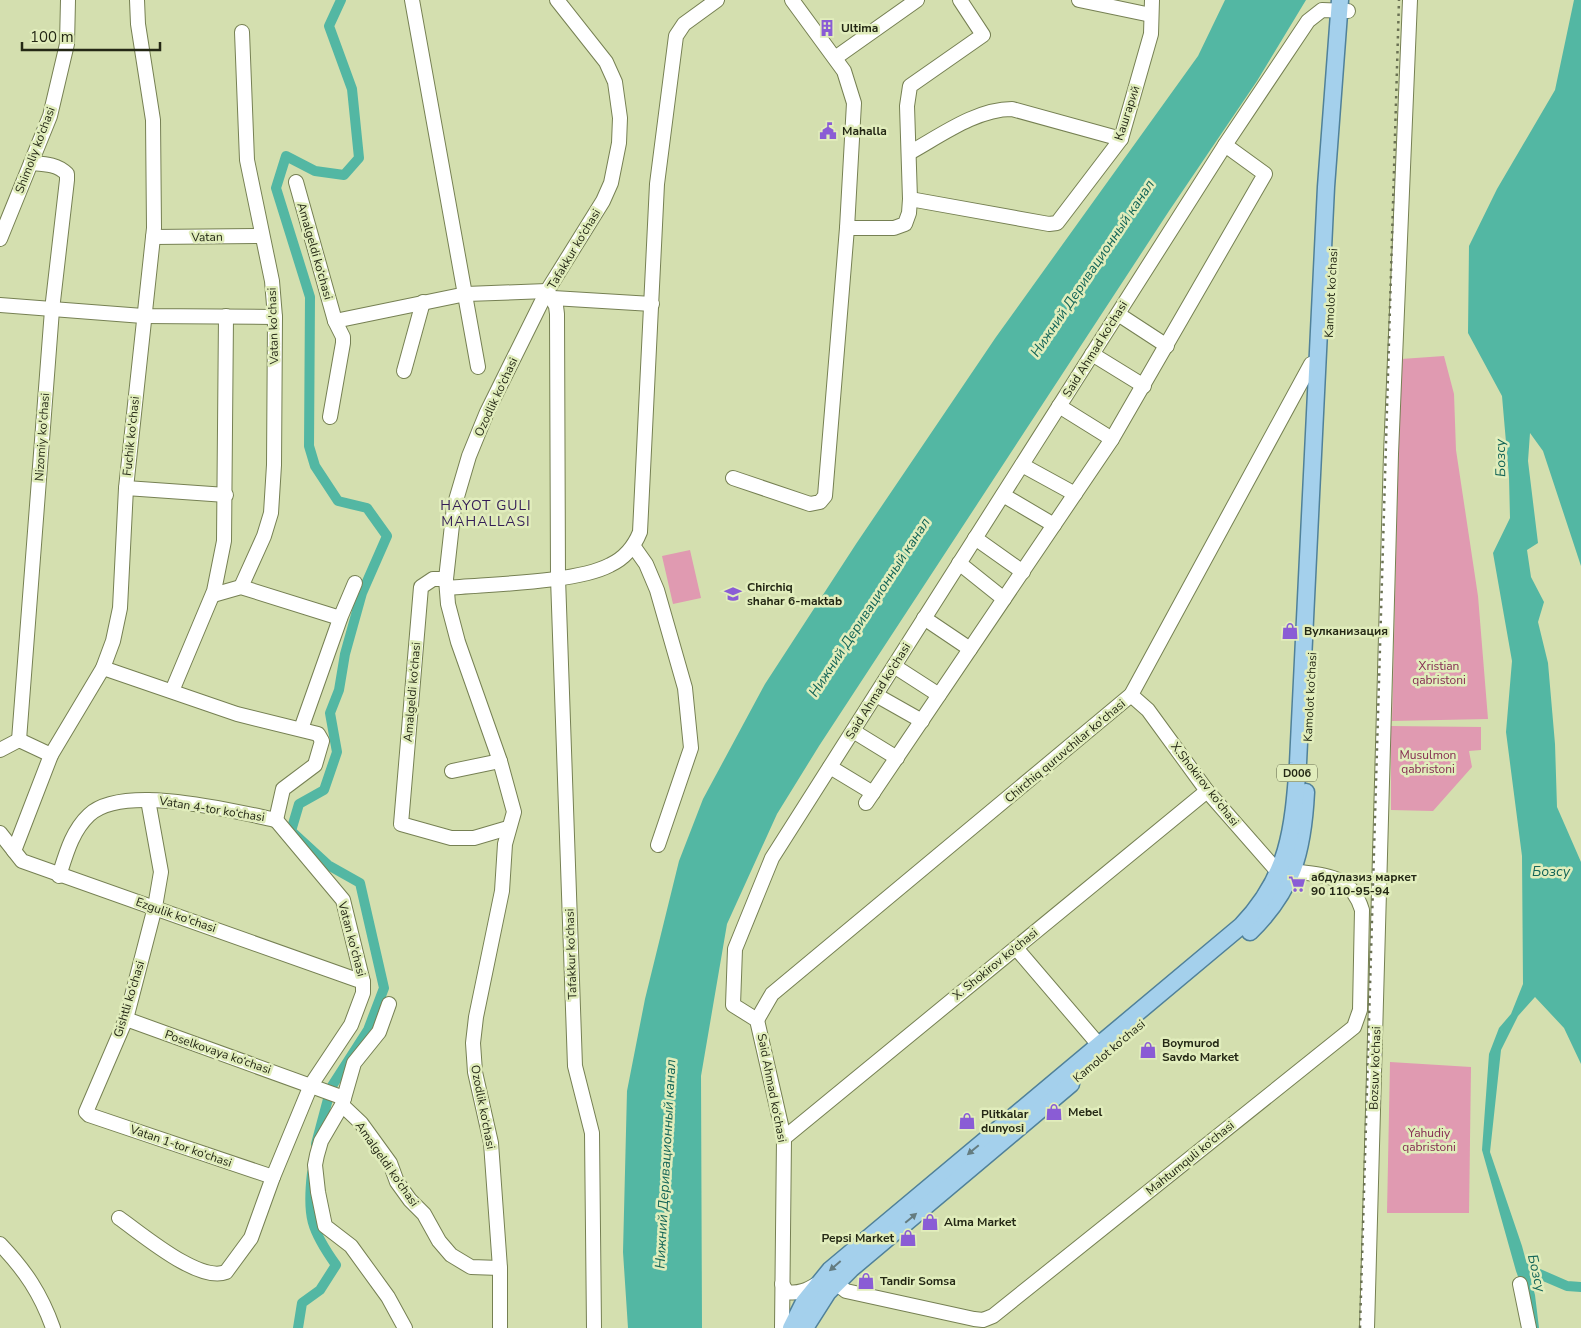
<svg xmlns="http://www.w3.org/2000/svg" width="1581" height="1328" font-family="'Nunito Sans',sans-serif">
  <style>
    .green { fill: #e09ab1 }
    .water { fill: #53b7a3 }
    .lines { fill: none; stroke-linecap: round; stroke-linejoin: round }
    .canal { stroke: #53b7a3; stroke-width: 10 }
    .minor-casing { stroke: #768053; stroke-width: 16 }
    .major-casing { stroke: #508199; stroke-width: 19 }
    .minor { stroke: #fff; stroke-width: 14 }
    .major { stroke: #a4d0ec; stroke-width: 16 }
    .rail { stroke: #6a7153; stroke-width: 2.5; stroke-dasharray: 2.5 5; stroke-linecap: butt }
    .oneway { fill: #647c80 }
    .labels { text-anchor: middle; stroke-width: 5; stroke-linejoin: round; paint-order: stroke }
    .shield { fill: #e1edbc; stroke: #5d6347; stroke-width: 1 }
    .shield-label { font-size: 11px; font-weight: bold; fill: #242815 }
    .poi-label { font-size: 12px; font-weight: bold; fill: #242815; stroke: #e1edbc; text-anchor: start }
    .street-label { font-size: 12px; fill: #242815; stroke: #e1edbc }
    .park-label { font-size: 12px; fill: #842a50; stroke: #e1edbc }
    .water-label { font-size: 14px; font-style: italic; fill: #146557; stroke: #e1edbc }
    .neighbourhood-label { font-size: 14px; letter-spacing: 1px; fill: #341d56; stroke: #e1edbc }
  </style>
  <rect width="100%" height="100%" fill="#d4dfaf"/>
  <!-- green -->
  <g class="green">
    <path d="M1444 356 1454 394 1456 450 1478 596 1488 719 1392 721 1401 359Z"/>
    <path d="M690 550 701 598 673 604 662 556Z"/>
    <path d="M1391 726 1481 727V750L1469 751 1472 767 1433 811 1391 810Z"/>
    <path d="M1390 1062 1471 1067 1469 1213H1387Z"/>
  </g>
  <!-- water -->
  <g class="water">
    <path d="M1225 0H1306L1257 81 1169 211 819 746 777 814 727 924 701 1076 702 1328H628L623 1252 627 1091 645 999 679 861 703 799 765 684 856 544 996 337 1198 56Z"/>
    <path d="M1574 0H1581V566L1543 451 1530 433 1528 461 1538 543 1527 550 1531 577 1544 602 1538 622 1548 663 1555 744 1557 807 1581 862V1064L1564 1028 1535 997 1518 1016 1501 1050 1490 1152 1522 1246 1535 1295 1539 1328H1533L1527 1301 1516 1271 1482 1150 1489 1054 1499 1028 1511 1014 1523 984 1522 856 1506 732 1512 661 1493 553 1510 518 1509 477 1502 396 1468 333 1469 246 1497 189 1555 90Z"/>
  </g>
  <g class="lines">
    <!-- canal -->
    <g class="canal">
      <path d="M332 1086 368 1030 384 988 360 883 328 865 291 831 299 804 324 790 337 752 330 713 339 690 345 654 362 593 387 536 367 508 338 501 315 466 309 446 310 297 276 188 286 156 315 171 344 175 359 158 352 89 329 26 341 0"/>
      <path d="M316 1144 328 1099"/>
      <path d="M1523 1267 1567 1286 1581 1287"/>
      <path d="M298 1328 302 1303 320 1290 336 1265C311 1230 307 1216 312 1173"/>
    </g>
    <!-- minor casing -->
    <g class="minor-casing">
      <g id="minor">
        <path d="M412 0 478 367"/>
        <path d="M1079 0 1151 15"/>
        <path d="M835 58 917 0"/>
        <path d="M909 153C940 136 976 109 1012 109L1121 139"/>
        <path d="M296 182 335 321 343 337V343L330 417"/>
        <path d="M910 199 1049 224 1057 223 1121 139 1151 34 1152 0"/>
        <path d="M847 228H894L905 224 909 213 910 199 907 106 910 86 983 35 960 0"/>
        <path d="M153 237 262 236"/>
        <path d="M0 239 50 116 67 44 68 0"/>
        <path d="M547 291 556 306 557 314 558 578 575 1066 592 1133 594 1328"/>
        <path d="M553 298 652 304"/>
        <path d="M0 305 143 316 275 317"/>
        <path d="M1118 314 1167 346"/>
        <path d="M335 321 466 294 547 291"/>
        <path d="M1092 354 1144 386"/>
        <path d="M404 371 423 302"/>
        <path d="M1059 406 1112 439"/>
        <path d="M1022 465 1075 494"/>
        <path d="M733 478 810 504 820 502 825 496 847 228 854 103 844 71 792 0"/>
        <path d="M126 488 226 495"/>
        <path d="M1003 495 1054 525"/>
        <path d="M975 538 1023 572"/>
        <path d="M634 547 646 564 657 590 685 688 691 748 658 845"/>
        <path d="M959 563 1004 599"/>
        <path d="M446 579H433L421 587 401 824 451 838H474L508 828"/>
        <path d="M241 587 264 536 271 513 274 465 275 317 272 281 247 160 242 32"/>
        <path d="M447 588C488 584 576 583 610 565 625 558 634 547 640 532L657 184 676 36 684 24 717 0"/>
        <path d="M213 595 241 587 340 618"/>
        <path d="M924 618 970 649"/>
        <path d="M894 666 939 695"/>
        <path d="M103 668 237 714 318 734 322 741 315 765 283 789 276 820"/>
        <path d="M172 691 214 591 224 541 226 316"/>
        <path d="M876 695 922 721"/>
        <path d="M1131 695 1148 710 1207 791 1278 872"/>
        <path d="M301 729 341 616 355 583"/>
        <path d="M853 731 897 758"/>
        <path d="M19 740 52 310 67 180V174C57 164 45 164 31 163"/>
        <path d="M0 750 19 740 51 755"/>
        <path d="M830 767 873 793"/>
        <path d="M452 771 500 761"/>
        <path d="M148 800 161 872 155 907 126 1019 86 1112 89 1115 273 1177"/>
        <path d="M866 803 1112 439 1265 174 1225 145"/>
        <path d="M0 833 22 861 363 982"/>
        <path d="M14 851 51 755 103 668 113 641 120 608 126 488 154 228 153 120 138 24 137 0"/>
        <path d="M59 876C66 854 72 831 89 815 123 783 233 811 276 820"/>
        <path d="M1016 948 1099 1045"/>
        <path d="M389 1004 379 1032 354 1063 342 1105 321 1141 317 1155 315 1165 318 1192 325 1226 351 1246 388 1297 405 1328"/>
        <path d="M126 1019 344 1098"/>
        <path d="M757 1020 772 994 1131 695 1311 364 1317 362"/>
        <path d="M342 1105 361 1123 390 1163 397 1182 410 1200 424 1214 439 1241 451 1255 471 1267 500 1268"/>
        <path d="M784 1138 1207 791"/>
        <path d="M119 1218C142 1234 199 1283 226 1272L251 1238 273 1177 311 1085 351 1025 363 993V982L343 900 276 820"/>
        <path d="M0 1244C25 1270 41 1294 53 1328"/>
        <path d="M836 1283 846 1291 974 1319 983 1320 993 1316 1354 1027 1360 1010 1362 910C1351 874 1325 876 1293 871"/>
        <path d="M782 1284 787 1292C799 1294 807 1290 817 1284"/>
        <path d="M1520 1284 1529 1328"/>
        <path d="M500 1328V1268L491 1143 475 1072 473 1043 476 1017 502 891 505 844 514 812 500 761 458 642 448 604 446 579 454 507 469 456 487 412 547 291 603 201 611 183 619 143 620 118 615 82 606 62 557 0"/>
        <path d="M782 1328 784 1138 757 1020 733 1005 735 949 772 858 1225 145 1308 21 1322 10 1348 11"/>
        <path d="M1367 1328 1391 454 1410 0"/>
      </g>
    </g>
    <!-- major casing -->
    <g class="major-casing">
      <g id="major">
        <path d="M1250 932C1293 890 1303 852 1306 792"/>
        <path d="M791 1328 804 1302 830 1270 1241 926C1289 876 1293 830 1298 763L1326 187 1340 0"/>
        <path d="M805 1328 828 1292 851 1269 1071 1084"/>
      </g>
    </g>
    <!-- minor -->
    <use href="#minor" class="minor"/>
    <!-- major -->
    <use href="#major" class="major"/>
    <!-- rail -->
    <path class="rail" d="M1360 1328 1399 0"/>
  </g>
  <!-- one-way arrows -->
  <defs><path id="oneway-solid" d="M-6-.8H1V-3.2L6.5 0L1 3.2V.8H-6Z" transform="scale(1.25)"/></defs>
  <g class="oneway">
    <use href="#oneway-solid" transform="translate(973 1150) rotate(140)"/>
    <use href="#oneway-solid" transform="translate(911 1218) rotate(-40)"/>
    <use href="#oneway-solid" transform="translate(835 1266) rotate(139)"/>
  </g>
  <!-- icons -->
  <defs>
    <g id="building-bare" transform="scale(1.35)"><path d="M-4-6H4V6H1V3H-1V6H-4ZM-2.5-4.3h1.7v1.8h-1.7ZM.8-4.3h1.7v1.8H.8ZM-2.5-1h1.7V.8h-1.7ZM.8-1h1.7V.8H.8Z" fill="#8a5cd5" stroke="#e1edbc" stroke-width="2.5" paint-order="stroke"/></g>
    <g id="civic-bare" transform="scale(1.35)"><path d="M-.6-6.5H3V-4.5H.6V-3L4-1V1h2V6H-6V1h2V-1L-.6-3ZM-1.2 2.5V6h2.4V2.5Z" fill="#8a5cd5" stroke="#e1edbc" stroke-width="2.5" paint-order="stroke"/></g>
    <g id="school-bare" transform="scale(1.35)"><path d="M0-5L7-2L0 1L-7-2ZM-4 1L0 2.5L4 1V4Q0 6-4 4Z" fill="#8a5cd5" stroke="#e1edbc" stroke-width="2.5" paint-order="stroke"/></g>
    <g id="shop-bare" transform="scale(1.35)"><path d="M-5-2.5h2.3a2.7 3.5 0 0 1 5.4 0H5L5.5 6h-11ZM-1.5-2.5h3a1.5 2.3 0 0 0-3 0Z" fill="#8a5cd5" stroke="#e1edbc" stroke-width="2.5" paint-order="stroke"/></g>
    <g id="supermarket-bare" transform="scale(1.35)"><path d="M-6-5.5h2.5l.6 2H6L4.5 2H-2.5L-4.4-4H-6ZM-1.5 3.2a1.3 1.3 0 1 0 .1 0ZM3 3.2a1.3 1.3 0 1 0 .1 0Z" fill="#8a5cd5" stroke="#e1edbc" stroke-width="2.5" paint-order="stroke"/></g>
  </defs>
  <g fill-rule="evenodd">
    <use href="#building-bare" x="827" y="28"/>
    <use href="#civic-bare" x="828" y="131"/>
    <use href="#school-bare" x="733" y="594"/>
    <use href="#shop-bare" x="1290" y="631"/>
    <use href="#supermarket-bare" x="1297" y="884"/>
    <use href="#shop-bare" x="1148" y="1050"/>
    <use href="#shop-bare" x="1054" y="1112"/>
    <use href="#shop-bare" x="967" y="1121"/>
    <use href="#shop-bare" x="930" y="1222"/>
    <use href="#shop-bare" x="908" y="1238"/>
    <use href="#shop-bare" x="866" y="1281"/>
  </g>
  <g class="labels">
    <!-- shield labels -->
    <rect class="shield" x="1277" y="764.5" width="40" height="17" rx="4"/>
    <g class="shield-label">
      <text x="1297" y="777">D006</text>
    </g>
    <!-- poi labels -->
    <g class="poi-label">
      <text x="841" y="32">Ultima</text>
      <text x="842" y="135">Mahalla</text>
      <text x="747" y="591">Chirchiq<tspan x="747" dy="14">shahar 6-maktab</tspan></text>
      <text x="1304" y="635">Вулканизация</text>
      <text x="1311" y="881">абдулазиз маркет<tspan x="1311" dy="14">90 110-95-94</tspan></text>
      <text x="1162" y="1047">Boymurod<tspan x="1162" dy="14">Savdo Market</tspan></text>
      <text x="1068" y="1116">Mebel</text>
      <text x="981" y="1118">Plitkalar<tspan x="981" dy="14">dunyosi</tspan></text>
      <text x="944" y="1226">Alma Market</text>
      <text x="894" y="1242" text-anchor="end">Pepsi Market</text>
      <text x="880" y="1285">Tandir Somsa</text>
    </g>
    <!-- street labels -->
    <g class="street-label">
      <text transform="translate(1127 113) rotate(-72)" y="4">Кашгарий</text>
      <text transform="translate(35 150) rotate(-69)" y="4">Shimoliy ko‘chasi</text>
      <text transform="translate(207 237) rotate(-1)" y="4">Vatan</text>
      <text transform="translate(574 249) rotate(-59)" y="4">Tafakkur ko‘chasi</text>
      <text transform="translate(315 251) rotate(74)" y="4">Amalgeldi ko‘chasi</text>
      <text transform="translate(1331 293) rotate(-87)" y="4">Kamolot ko‘chasi</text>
      <text transform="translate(273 326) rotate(-92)" y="4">Vatan ko'chasi</text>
      <text transform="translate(1095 349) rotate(-58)" y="4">Said Ahmad ko‘chasi</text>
      <text transform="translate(496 397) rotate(-65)" y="4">Ozodlik ko‘chasi</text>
      <text transform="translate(131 436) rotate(-84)" y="4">Fuchik ko'chasi</text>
      <text transform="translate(42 437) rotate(-86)" y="4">Nizomiy ko'chasi</text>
      <text transform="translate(878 691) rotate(-58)" y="4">Said Ahmad ko‘chasi</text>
      <text transform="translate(412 692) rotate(-85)" y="4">Amalgeldi ko‘chasi</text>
      <text transform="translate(1310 697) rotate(-87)" y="4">Kamolot ko‘chasi</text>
      <text transform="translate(1065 751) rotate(-40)" y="4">Chirchiq quruvchilar ko'chasi</text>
      <text transform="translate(1205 784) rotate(52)" y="4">X.Shokirov ko‘chasi</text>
      <text transform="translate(212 809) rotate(9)" y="4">Vatan 4-tor ko‘chasi</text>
      <text transform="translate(176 915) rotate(19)" y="4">Ezgulik ko'chasi</text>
      <text transform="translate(352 939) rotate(75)" y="4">Vatan ko'chasi</text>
      <text transform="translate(571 954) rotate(-92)" y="4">Tafakkur ko‘chasi</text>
      <text transform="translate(995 964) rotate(-39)" y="4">X. Shokirov ko‘chasi</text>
      <text transform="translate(129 999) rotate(-73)" y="4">Gishtli ko‘chasi</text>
      <text transform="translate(1109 1051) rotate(-40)" y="4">Kamolot ko‘chasi</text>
      <text transform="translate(218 1052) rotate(19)" y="4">Poselkovaya ko‘chasi</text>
      <text transform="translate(1375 1068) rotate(-88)" y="4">Bozsuv ko‘chasi</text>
      <text transform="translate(772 1088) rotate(79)" y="4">Said Ahmad ko‘chasi</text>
      <text transform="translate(483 1107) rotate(79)" y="4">Ozodlik ko‘chasi</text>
      <text transform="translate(181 1146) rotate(19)" y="4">Vatan 1-tor ko‘chasi</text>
      <text transform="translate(1190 1158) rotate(-39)" y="4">Mahtumquli ko‘chasi</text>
      <text transform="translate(387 1164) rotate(55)" y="4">Amalgeldi ko‘chasi</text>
    </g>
    <!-- park labels -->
    <g class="park-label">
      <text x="1439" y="670">Xristian<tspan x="1439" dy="14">qabristoni</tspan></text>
      <text x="1428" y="759">Musulmon<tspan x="1428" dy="14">qabristoni</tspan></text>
      <text x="1429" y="1137">Yahudiy<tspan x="1429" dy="14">qabristoni</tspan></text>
    </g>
    <!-- water labels -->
    <g class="water-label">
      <text transform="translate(1092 268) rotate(-56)" y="5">Нижний Деривационный канал</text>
      <text transform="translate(1500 458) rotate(-91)" y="5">Бозсу</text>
      <text transform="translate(869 607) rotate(-57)" y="5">Нижний Деривационный канал</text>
      <text x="1551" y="876">Бозсу</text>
      <text transform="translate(665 1164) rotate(-87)" y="5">Нижний Деривационный канал</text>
      <text transform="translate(1537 1273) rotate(77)" y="5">Бозсу</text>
    </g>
    <!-- neighbourhood labels -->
    <g class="neighbourhood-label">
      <text x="486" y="510">HAYOT GULI<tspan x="486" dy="16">MAHALLASI</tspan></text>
    </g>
  </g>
  <!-- scale -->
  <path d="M22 42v8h138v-8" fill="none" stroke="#242815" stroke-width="2.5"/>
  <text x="30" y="42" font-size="15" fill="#242815" stroke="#e1edbc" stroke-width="4" paint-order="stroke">100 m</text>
</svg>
